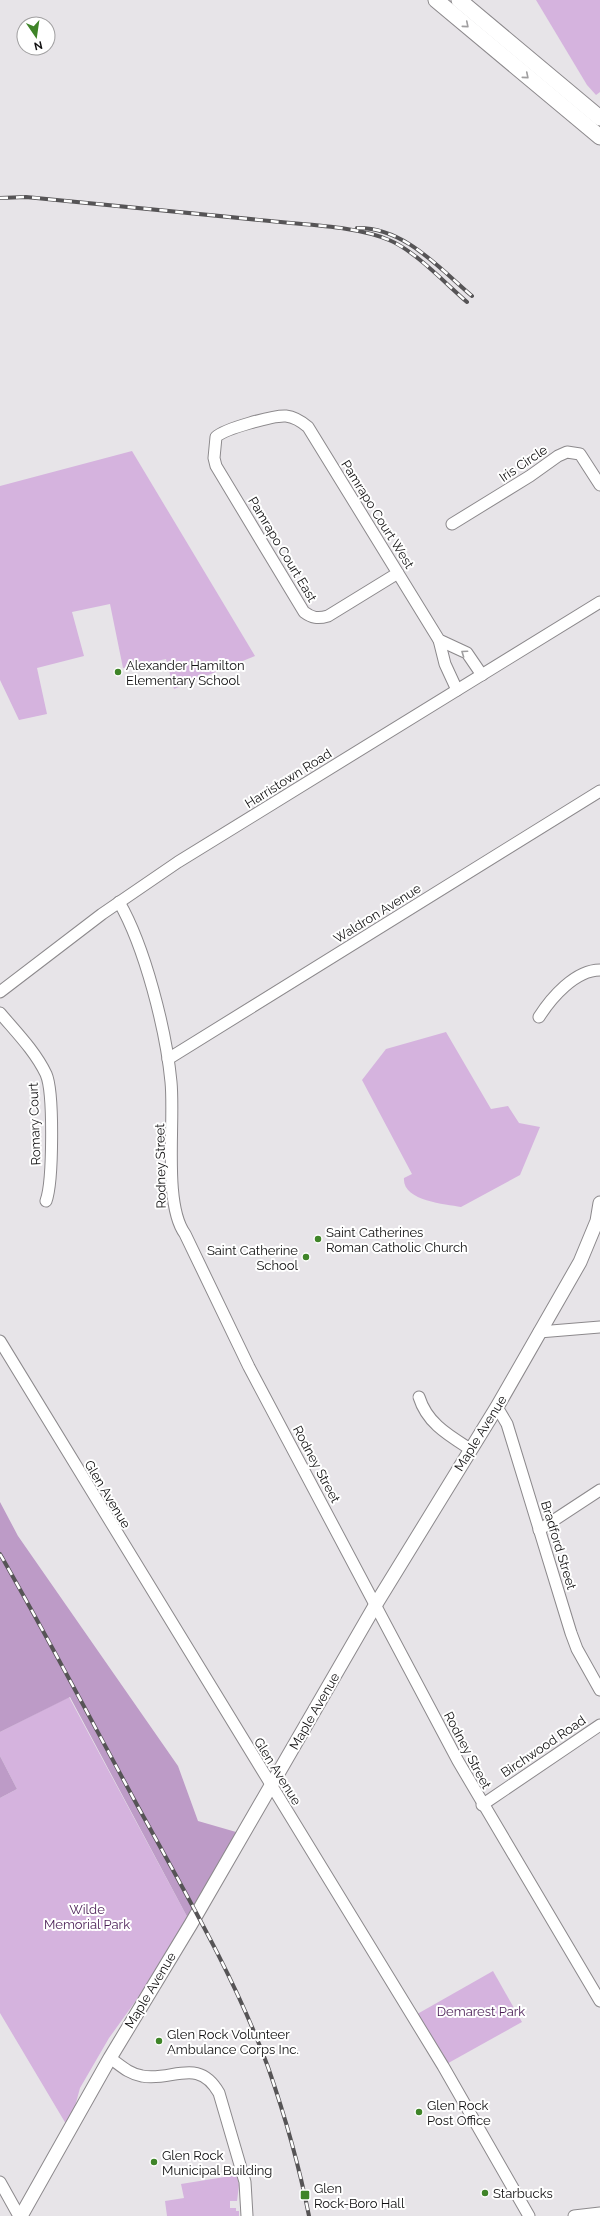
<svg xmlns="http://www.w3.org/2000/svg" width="600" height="2216" font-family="Raleway,sans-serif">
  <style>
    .green { fill: #d5b3de }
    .forest { fill: #bd9bc7 }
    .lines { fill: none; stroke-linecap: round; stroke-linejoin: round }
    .minor-casing { stroke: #8c898c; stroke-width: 13 }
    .major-casing { stroke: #8c898c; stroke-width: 15 }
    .highway-casing { stroke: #8c898c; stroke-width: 17 }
    .minor { stroke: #fff; stroke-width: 11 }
    .major { stroke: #fff; stroke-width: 13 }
    .highway { stroke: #fff; stroke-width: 15 }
    .rail-casing { stroke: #565456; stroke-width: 4 }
    .rail { stroke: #fff; stroke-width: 2.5; stroke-dasharray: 8; stroke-linecap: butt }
    .oneway { stroke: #a09fa0 }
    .poi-dot { fill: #3f8428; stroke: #fff; stroke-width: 1.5 }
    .labels { text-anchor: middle; stroke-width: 4; stroke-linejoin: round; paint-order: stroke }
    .street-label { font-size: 13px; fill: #111011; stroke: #fff }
    .poi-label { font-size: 13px; fill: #111011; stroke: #fff; text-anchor: start }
    .park-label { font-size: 13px; fill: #4b1f56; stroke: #fff }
  </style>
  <rect width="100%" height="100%" fill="#e7e4e8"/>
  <!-- green -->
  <g class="green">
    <path d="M536 0H600V92L596 95 587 85Z"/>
    <path d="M132 451 255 656 174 689 166 659 123 668 110 604 72 612 84 656 37 668 47 714 19 720 0 680V486Z"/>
    <path d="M446 1032 491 1109 508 1106 519 1123 540 1127 520 1175 461 1207C445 1204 402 1201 404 1178L412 1174 362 1080 386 1049Z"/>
    <path d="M69 1697 191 1924 109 2038 80 2088 69 2129 0 2013V1798L17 1789 0 1756V1732Z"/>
    <path d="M493 1971 522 2022 443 2066 412 2017Z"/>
    <path d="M237 2175 239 2185 237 2201H230V2208H236V2211H239V2216H167L165 2201 184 2198 181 2184Z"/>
  </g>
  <!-- forest -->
  <g class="forest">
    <path d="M0 1502 18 1536 178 1766 198 1821 243 1834 191 1924 70 1697 0 1732Z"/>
    <path d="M0 1756 17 1789 0 1798Z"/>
  </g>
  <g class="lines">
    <!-- minor casing -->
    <g class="minor-casing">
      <g id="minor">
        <path d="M452 524 530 476 558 456 567 452 580 454 600 485"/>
        <path d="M398 573 328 616C318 619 312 618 304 612L216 466 214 458 216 437C224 429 274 415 286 416 295 417 301 421 308 427L439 640 467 653 482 675"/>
        <path d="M439 640 445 664 457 690"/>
        <path d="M119 902C145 947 166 1030 171 1082 175 1122 163 1204 185 1234L249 1367 458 1761 600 2001"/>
        <path d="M0 992 102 914 178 862 600 602"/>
        <path d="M0 1013C16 1032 35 1051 46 1074 54 1092 53 1182 46 1201"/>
        <path d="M539 1017C551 998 575 970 600 970"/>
        <path d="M168 1059 600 791"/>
        <path d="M539 1332 600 1327"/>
        <path d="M0 1341 443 2066 529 2216"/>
        <path d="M419 1397C427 1423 448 1435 470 1449"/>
        <path d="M497 1407 507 1424 571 1633 577 1649 600 1690"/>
        <path d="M539 1530 600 1490"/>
        <path d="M482 1805 600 1725"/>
        <path d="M110 2058C120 2065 129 2074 142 2076 172 2082 198 2056 219 2093L245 2182 247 2216"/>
        <path d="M0 2182 19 2216"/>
        <path d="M574 2216 600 2213"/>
      </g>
    </g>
    <!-- major casing -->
    <g class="major-casing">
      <path id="major" d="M21 2216 110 2058 191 1924 376 1604 497 1407 580 1262 597 1221 600 1203"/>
    </g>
    <!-- highway casing -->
    <g class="highway-casing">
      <g id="highway">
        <path d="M436 0 600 137"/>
        <path d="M459 0 600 118"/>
      </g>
    </g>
    <!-- minor -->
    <use href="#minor" class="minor"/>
    <!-- major -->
    <use href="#major" class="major"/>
    <!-- highway -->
    <use href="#highway" class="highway"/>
    <!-- rail casing -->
    <g class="rail-casing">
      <g id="rail">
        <path d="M0 198 26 197C108 205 189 213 270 221 305 225 357 226 389 240 414 250 446 284 467 302"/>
        <path d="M357 228C404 227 439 268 472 296"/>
        <path d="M0 1554C47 1636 91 1720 136 1803 183 1889 234 1975 268 2067 285 2116 299 2165 309 2216"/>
      </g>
    </g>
    <!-- rail -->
    <use href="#rail" class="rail"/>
  </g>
  <!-- one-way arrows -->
  <defs><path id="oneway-chevron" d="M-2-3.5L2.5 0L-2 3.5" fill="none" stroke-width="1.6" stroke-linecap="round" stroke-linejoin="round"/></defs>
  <g class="oneway">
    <use href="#oneway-chevron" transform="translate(466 25) rotate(40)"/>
    <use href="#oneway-chevron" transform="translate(526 76) rotate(40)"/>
    <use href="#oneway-chevron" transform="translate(464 653) rotate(-145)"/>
  </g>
  <!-- markers -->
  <g class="poi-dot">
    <circle cx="118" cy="672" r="4"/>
    <circle cx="318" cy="1239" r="4"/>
    <circle cx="306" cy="1257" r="4"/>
    <circle cx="159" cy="2041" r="4"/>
    <circle cx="419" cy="2112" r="4"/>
    <circle cx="154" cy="2162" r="4"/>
    <circle cx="485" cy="2193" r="4"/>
    <rect x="300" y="2190" width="10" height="10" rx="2"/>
  </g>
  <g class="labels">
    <!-- street labels -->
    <g class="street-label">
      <text transform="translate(523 463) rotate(-34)" y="5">Iris Circle</text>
      <text transform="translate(378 514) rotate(58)" y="5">Pamrapo Court West</text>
      <text transform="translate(283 549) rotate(59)" y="5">Pamrapo Court East</text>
      <text transform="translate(288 778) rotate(-32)" y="5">Harristown Road</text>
      <text transform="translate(377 913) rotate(-32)" y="5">Waldron Avenue</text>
      <text transform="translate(34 1124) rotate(-92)" y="5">Romary Court</text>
      <text transform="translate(160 1166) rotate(-91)" y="5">Rodney Street</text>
      <text transform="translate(480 1433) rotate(-58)" y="5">Maple Avenue</text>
      <text transform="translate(317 1464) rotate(62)" y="5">Rodney Street</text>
      <text transform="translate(108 1494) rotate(59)" y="5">Glen Avenue</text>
      <text transform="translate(559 1545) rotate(73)" y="5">Bradford Street</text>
      <text transform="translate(314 1711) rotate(-60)" y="5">Maple Avenue</text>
      <text transform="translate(543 1746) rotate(-34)" y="5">Birchwood Road</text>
      <text transform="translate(468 1750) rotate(62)" y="5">Rodney Street</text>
      <text transform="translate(278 1771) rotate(58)" y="5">Glen Avenue</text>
      <text transform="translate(150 1990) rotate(-59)" y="5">Maple Avenue</text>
    </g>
    <!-- poi labels -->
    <g class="poi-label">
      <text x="126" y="670">Alexander Hamilton<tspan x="126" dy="15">Elementary School</tspan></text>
      <text x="326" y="1237">Saint Catherines<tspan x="326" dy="15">Roman Catholic Church</tspan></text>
      <text x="298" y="1255" text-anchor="end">Saint Catherine<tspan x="298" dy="15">School</tspan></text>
      <text x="167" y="2039">Glen Rock Volunteer<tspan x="167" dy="15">Ambulance Corps Inc.</tspan></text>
      <text x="427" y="2110">Glen Rock<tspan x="427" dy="15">Post Office</tspan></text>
      <text x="162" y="2160">Glen Rock<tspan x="162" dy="15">Municipal Building</tspan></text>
      <text x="314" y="2193">Glen<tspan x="314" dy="15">Rock-Boro Hall</tspan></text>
      <text x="493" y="2198">Starbucks</text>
    </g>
    <!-- park labels -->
    <g class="park-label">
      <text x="87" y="1914">Wilde<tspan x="87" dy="15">Memorial Park</tspan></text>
      <text x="481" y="2016">Demarest Park</text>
    </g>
  </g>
  <!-- north arrow -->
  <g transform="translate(36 36) rotate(167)"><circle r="19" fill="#ffffff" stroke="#a09fa0"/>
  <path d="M0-3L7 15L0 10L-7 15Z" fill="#3f8428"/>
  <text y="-6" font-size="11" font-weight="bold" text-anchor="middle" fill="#111011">N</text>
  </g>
</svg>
